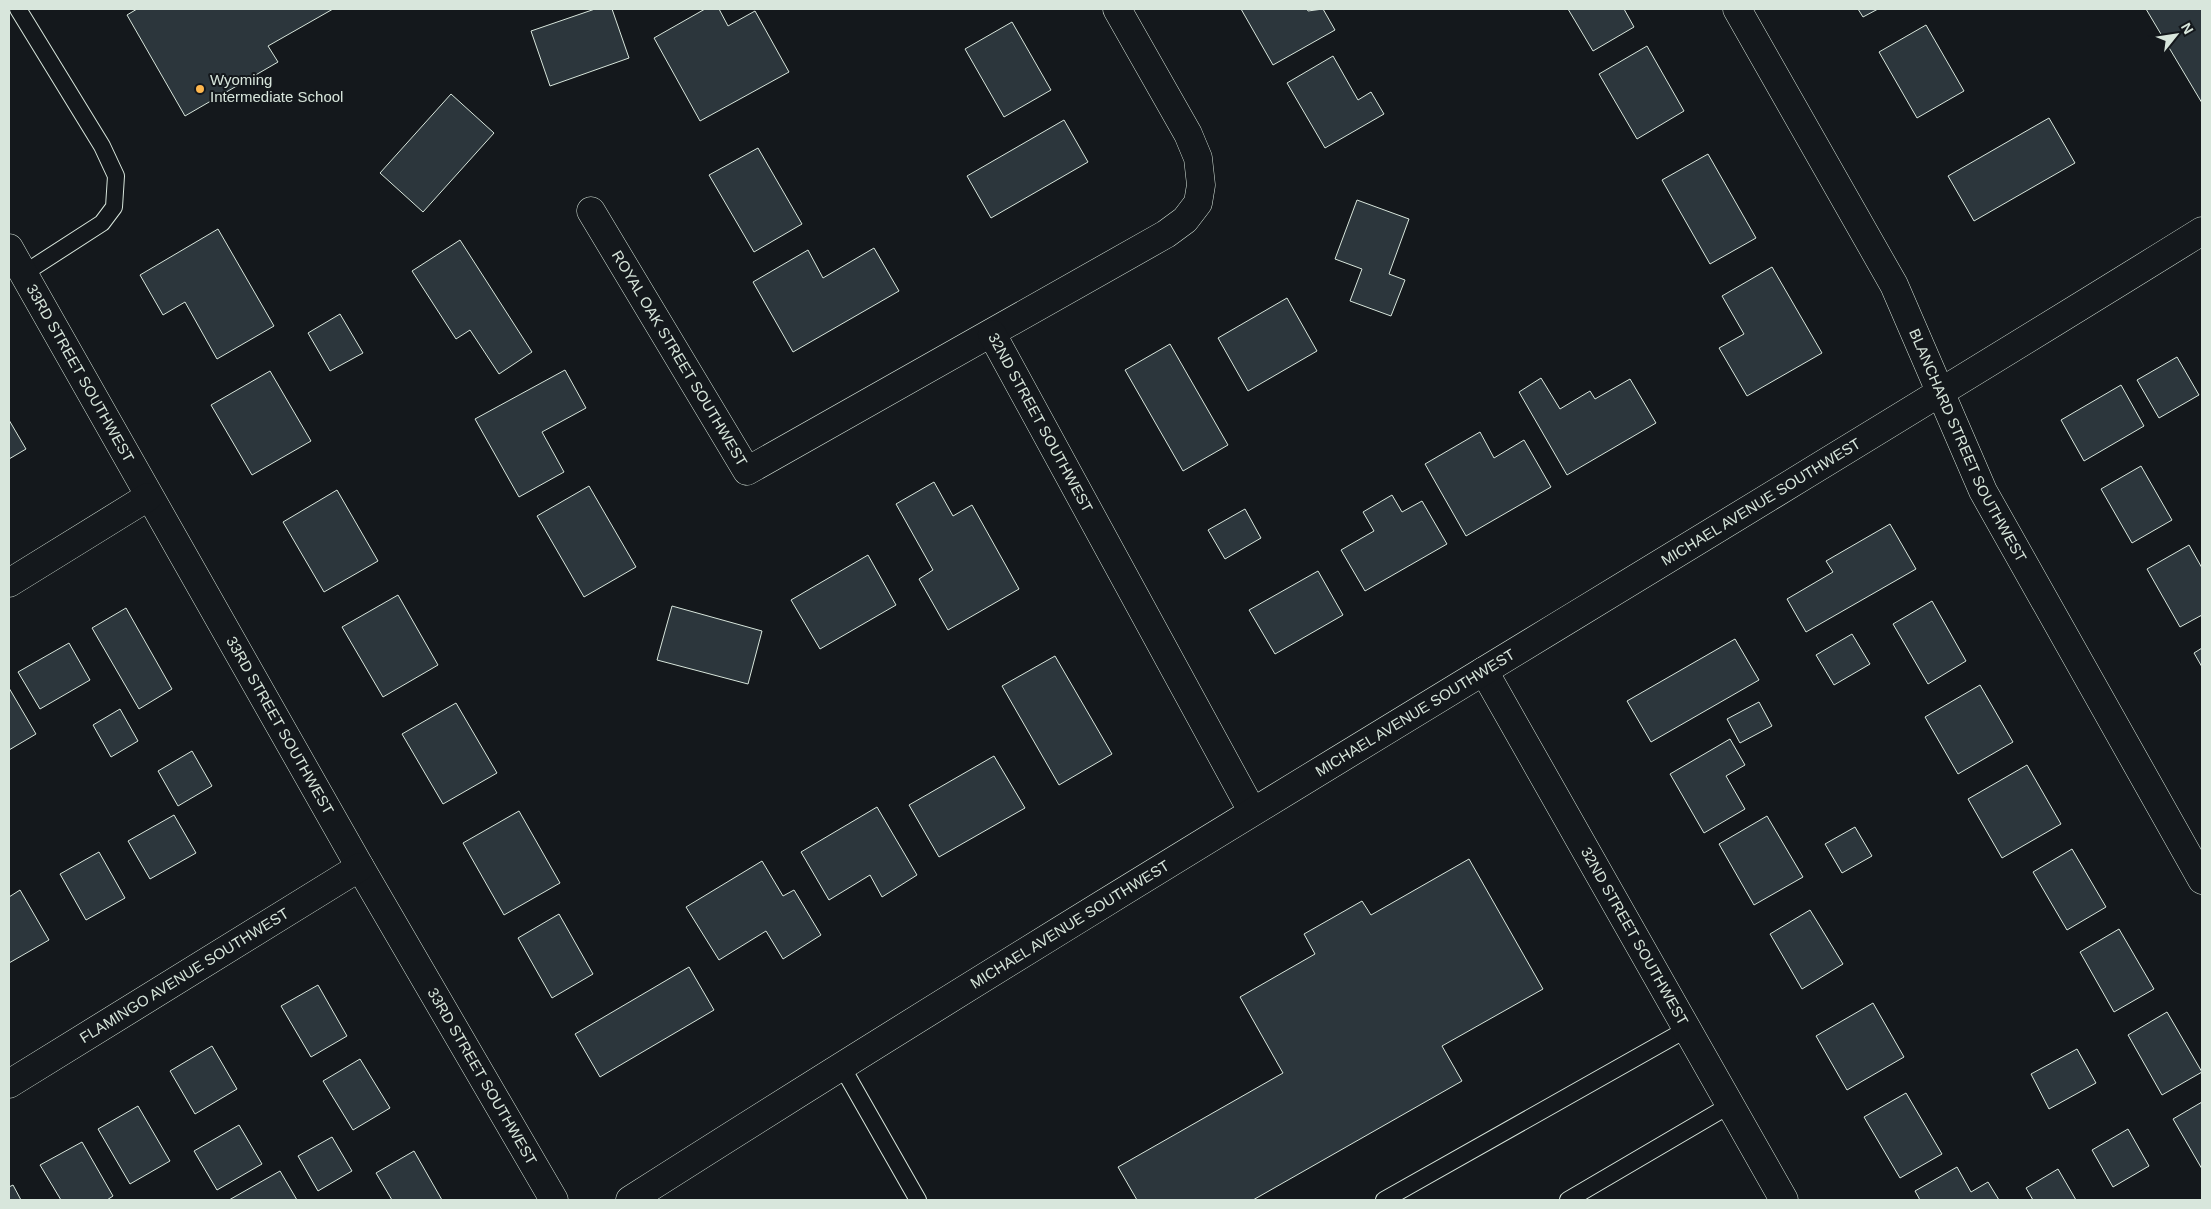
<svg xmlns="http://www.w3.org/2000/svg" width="2211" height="1209" font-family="Arial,sans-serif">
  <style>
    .building { fill: #2c363c; stroke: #d8e6dc }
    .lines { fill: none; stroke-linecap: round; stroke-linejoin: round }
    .lane-casing { stroke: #d8e6dc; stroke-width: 18 }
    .street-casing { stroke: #d8e6dc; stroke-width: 29 }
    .secondary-casing { stroke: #d8e6dc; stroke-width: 29 }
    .lane { stroke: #14181c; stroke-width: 16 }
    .street { stroke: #14181c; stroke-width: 28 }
    .secondary { stroke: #14181c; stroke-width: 28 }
    .poi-dot { fill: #ffb74d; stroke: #14181c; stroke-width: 2 }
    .labels { text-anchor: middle; stroke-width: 4; stroke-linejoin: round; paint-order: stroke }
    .poi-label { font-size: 15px; fill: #d8e6dc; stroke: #14181c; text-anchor: start }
    .street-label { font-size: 15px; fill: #d8e6dc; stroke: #14181c }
  </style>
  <rect width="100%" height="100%" fill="#14181c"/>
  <!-- building -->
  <g class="building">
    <path d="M137 9H333L268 46 278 62 185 116 127 15Z"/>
    <path d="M595 9H612L629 58 550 86 531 31Z"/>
    <path d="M705 9H719L728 26 755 11 789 72 700 121 654 38Z"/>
    <path d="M1241 9H1307L1308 11 1323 9 1335 30 1273 65Z"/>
    <path d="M1568 9H1624L1634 27 1593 51Z"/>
    <path d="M1858 9H1878L1863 17Z"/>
    <path d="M2146 9H2202V103Z"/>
    <path d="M1012 22 1051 90 1004 117 965 49Z"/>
    <path d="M1926 25 1964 91 1917 118 1879 52Z"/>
    <path d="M1647 46 1684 111 1637 139 1599 74Z"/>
    <path d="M1333 56 1358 100 1371 92 1384 114 1325 148 1287 83Z"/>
    <path d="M451 94 494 133 423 212 380 173Z"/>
    <path d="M2049 118 2075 163 1974 221 1948 176Z"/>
    <path d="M1064 120 1088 162 991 218 967 176Z"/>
    <path d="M758 148 802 224 754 252 709 175Z"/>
    <path d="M1708 154 1756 238 1710 264 1662 180Z"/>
    <path d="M1357 200 1409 219 1389 274 1405 280 1391 316 1350 301 1362 269 1335 259Z"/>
    <path d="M218 229 274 326 217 359 185 302 163 315 140 275Z"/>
    <path d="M460 240 532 352 499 374 470 330 456 339 412 271Z"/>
    <path d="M874 248 899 291 793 352 753 282 808 250 823 278Z"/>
    <path d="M1772 267 1822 353 1747 396 1719 348 1744 334 1722 296Z"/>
    <path d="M1287 298 1317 351 1248 391 1218 338Z"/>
    <path d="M340 314 363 353 330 371 308 333Z"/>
    <path d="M1170 344 1228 445 1183 471 1125 370Z"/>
    <path d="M2177 357 2199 395 2159 418 2137 380Z"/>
    <path d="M565 370 586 408 542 432 564 472 519 497 475 419Z"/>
    <path d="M270 371 311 441 252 475 211 405Z"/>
    <path d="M1541 378 1560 409 1590 391 1595 399 1630 379 1656 423 1567 475 1519 392Z"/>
    <path d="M2121 385 2144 426 2084 461 2061 420Z"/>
    <path d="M9 420 26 449 9 459Z"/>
    <path d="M1480 432 1494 458 1524 440 1551 487 1466 536 1425 464Z"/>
    <path d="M2141 466 2172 520 2132 543 2101 489Z"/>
    <path d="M934 482 953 516 972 505 1019 589 948 630 919 579 933 570 896 504Z"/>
    <path d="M589 486 636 567 584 597 537 516Z"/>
    <path d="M337 490 378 561 324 592 283 522Z"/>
    <path d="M1392 495 1402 512 1422 501 1447 544 1365 591 1341 550 1374 531 1363 512Z"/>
    <path d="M1245 509 1261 538 1225 559 1208 530Z"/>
    <path d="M1890 524 1916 569 1806 632 1787 599 1833 572 1826 561Z"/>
    <path d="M2189 545 2202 568V615L2180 627 2147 569Z"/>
    <path d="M868 555 896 605 820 649 791 600Z"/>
    <path d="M1318 571 1343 615 1275 654 1249 610Z"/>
    <path d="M398 595 438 665 383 697 342 627Z"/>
    <path d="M1932 601 1966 661 1928 684 1893 624Z"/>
    <path d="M672 606 762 631 748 684 657 660Z"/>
    <path d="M126 608 172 689 139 709 92 628Z"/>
    <path d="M1852 634 1870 664 1834 685 1816 655Z"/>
    <path d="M1735 639 1759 680 1651 742 1627 701Z"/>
    <path d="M69 643 90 680 40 709 18 672Z"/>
    <path d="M2202 648V667L2194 653Z"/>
    <path d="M1055 656 1112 754 1059 785 1002 686Z"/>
    <path d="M1980 685 2013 742 1958 774 1925 717Z"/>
    <path d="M9 688 36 734 9 750Z"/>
    <path d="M1759 702 1772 726 1740 743 1727 719Z"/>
    <path d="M456 703 497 773 443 804 402 734Z"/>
    <path d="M120 709 138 741 111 757 93 725Z"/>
    <path d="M1730 739 1745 765 1726 776 1745 809 1704 833 1670 774Z"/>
    <path d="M192 751 212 786 178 806 158 771Z"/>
    <path d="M994 756 1025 808 939 857 909 805Z"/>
    <path d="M2027 765 2061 824 2002 858 1968 799Z"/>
    <path d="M877 807 917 875 882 897 870 875 829 900 801 852Z"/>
    <path d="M519 811 560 883 504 915 463 843Z"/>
    <path d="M174 815 196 853 150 879 128 841Z"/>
    <path d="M1767 816 1803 877 1754 905 1719 844Z"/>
    <path d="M1855 827 1872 856 1842 873 1825 844Z"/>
    <path d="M2072 849 2106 907 2067 930 2033 872Z"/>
    <path d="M99 852 125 898 86 920 60 874Z"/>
    <path d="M1469 859 1543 989 1442 1046 1462 1081 1253 1200H1137L1118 1167 1283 1073 1240 997 1315 954 1304 934 1362 901 1371 915Z"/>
    <path d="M762 861 783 896 794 890 821 935 783 959 766 931 719 960 686 907Z"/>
    <path d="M20 890 49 940 9 963V897Z"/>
    <path d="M1810 910 1843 964 1802 989 1770 934Z"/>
    <path d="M559 914 593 974 552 998 518 938Z"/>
    <path d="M2119 929 2154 989 2114 1012 2080 952Z"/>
    <path d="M689 967 714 1010 600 1077 575 1034Z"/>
    <path d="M318 985 347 1036 311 1057 281 1006Z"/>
    <path d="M1873 1003 1904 1057 1847 1090 1816 1036Z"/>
    <path d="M2167 1012 2202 1072 2162 1095 2128 1035Z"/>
    <path d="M212 1046 237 1089 195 1114 170 1071Z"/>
    <path d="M2077 1049 2096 1083 2049 1109 2031 1074Z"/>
    <path d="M360 1059 390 1108 353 1130 323 1081Z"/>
    <path d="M1906 1093 1942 1154 1900 1178 1864 1117Z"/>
    <path d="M2202 1102V1169L2173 1119Z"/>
    <path d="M138 1106 170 1161 130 1184 98 1129Z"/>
    <path d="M239 1125 262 1164 217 1190 194 1151Z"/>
    <path d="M2128 1129 2149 1166 2113 1187 2092 1150Z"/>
    <path d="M332 1137 352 1171 318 1191 298 1156Z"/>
    <path d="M82 1142 113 1196 107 1200H61L40 1165Z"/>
    <path d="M414 1151 442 1200H392L376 1173Z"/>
    <path d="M1957 1167 1971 1192 1988 1182 1999 1200H1920L1915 1191Z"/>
    <path d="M2058 1169 2076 1200H2033L2026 1188Z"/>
    <path d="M280 1171 297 1200H229Z"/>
    <path d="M13 1185 21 1200H9V1187Z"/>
  </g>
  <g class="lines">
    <!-- lane casing -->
    <g class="lane-casing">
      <g id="lane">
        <path d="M18 9 102 146 116 176 114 207 102 223 23 274"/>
        <path d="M841 1065 918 1200"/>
        <path d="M1384 1200 1687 1029"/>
        <path d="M1568 1200 1730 1105"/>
      </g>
    </g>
    <!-- street casing -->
    <g class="street-casing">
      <g id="street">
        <path id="s1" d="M1737 9 1894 285 1983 491 2202 880"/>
        <path id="s2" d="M591 211 747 471 1166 234 1185 220 1198 203 1201 185 1198 158 1188 134 1117 9"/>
        <path id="s3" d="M9 248 360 867 554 1200"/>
        <path id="s4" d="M992 334 1252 811"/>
        <path d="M9 583 148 497"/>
        <path id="s5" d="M1484 671 1784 1200"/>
        <path id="s6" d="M9 1084 360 867"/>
      </g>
    </g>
    <!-- secondary casing -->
    <g class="secondary-casing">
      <g id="secondary">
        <path id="s7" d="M630 1200C1149 869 1679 556 2202 231"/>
      </g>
    </g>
    <!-- lane -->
    <use href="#lane" class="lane"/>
    <!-- street -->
    <use href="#street" class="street"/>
    <!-- secondary -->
    <use href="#secondary" class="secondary"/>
  </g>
  <!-- markers -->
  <circle class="poi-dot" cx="200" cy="89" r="5"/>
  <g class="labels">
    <!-- poi labels -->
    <g class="poi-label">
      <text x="210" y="85">Wyoming<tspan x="210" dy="17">Intermediate School</tspan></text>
    </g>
    <!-- street labels -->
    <g class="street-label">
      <text dy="5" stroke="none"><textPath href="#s2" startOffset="172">ROYAL OAK STREET SOUTHWEST</textPath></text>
      <text dy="5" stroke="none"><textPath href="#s3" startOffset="144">33RD STREET SOUTHWEST</textPath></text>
      <text dy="5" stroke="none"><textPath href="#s4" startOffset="101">32ND STREET SOUTHWEST</textPath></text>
      <text dy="5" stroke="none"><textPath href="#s1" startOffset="494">BLANCHARD STREET SOUTHWEST</textPath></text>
      <text dy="5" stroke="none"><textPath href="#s7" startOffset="1329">MICHAEL AVENUE SOUTHWEST</textPath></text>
      <text dy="5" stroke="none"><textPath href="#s7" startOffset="924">MICHAEL AVENUE SOUTHWEST</textPath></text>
      <text dy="5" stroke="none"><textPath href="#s3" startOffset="549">33RD STREET SOUTHWEST</textPath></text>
      <text dy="5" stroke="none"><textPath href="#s7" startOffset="519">MICHAEL AVENUE SOUTHWEST</textPath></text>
      <text dy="5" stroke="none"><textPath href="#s5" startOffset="305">32ND STREET SOUTHWEST</textPath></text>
      <text dy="5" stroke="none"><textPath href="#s6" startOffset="206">FLAMINGO AVENUE SOUTHWEST</textPath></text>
      <text dy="5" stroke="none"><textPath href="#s3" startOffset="954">33RD STREET SOUTHWEST</textPath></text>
    </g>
  </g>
  <!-- border -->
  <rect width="2211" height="1209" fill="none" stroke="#d8e6dc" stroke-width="20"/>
  <!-- north arrow -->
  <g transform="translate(2176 35) rotate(60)" stroke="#14181c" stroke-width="4" paint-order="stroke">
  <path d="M0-4L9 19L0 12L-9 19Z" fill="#d8e6dc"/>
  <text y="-8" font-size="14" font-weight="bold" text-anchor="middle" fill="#d8e6dc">N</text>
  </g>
</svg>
